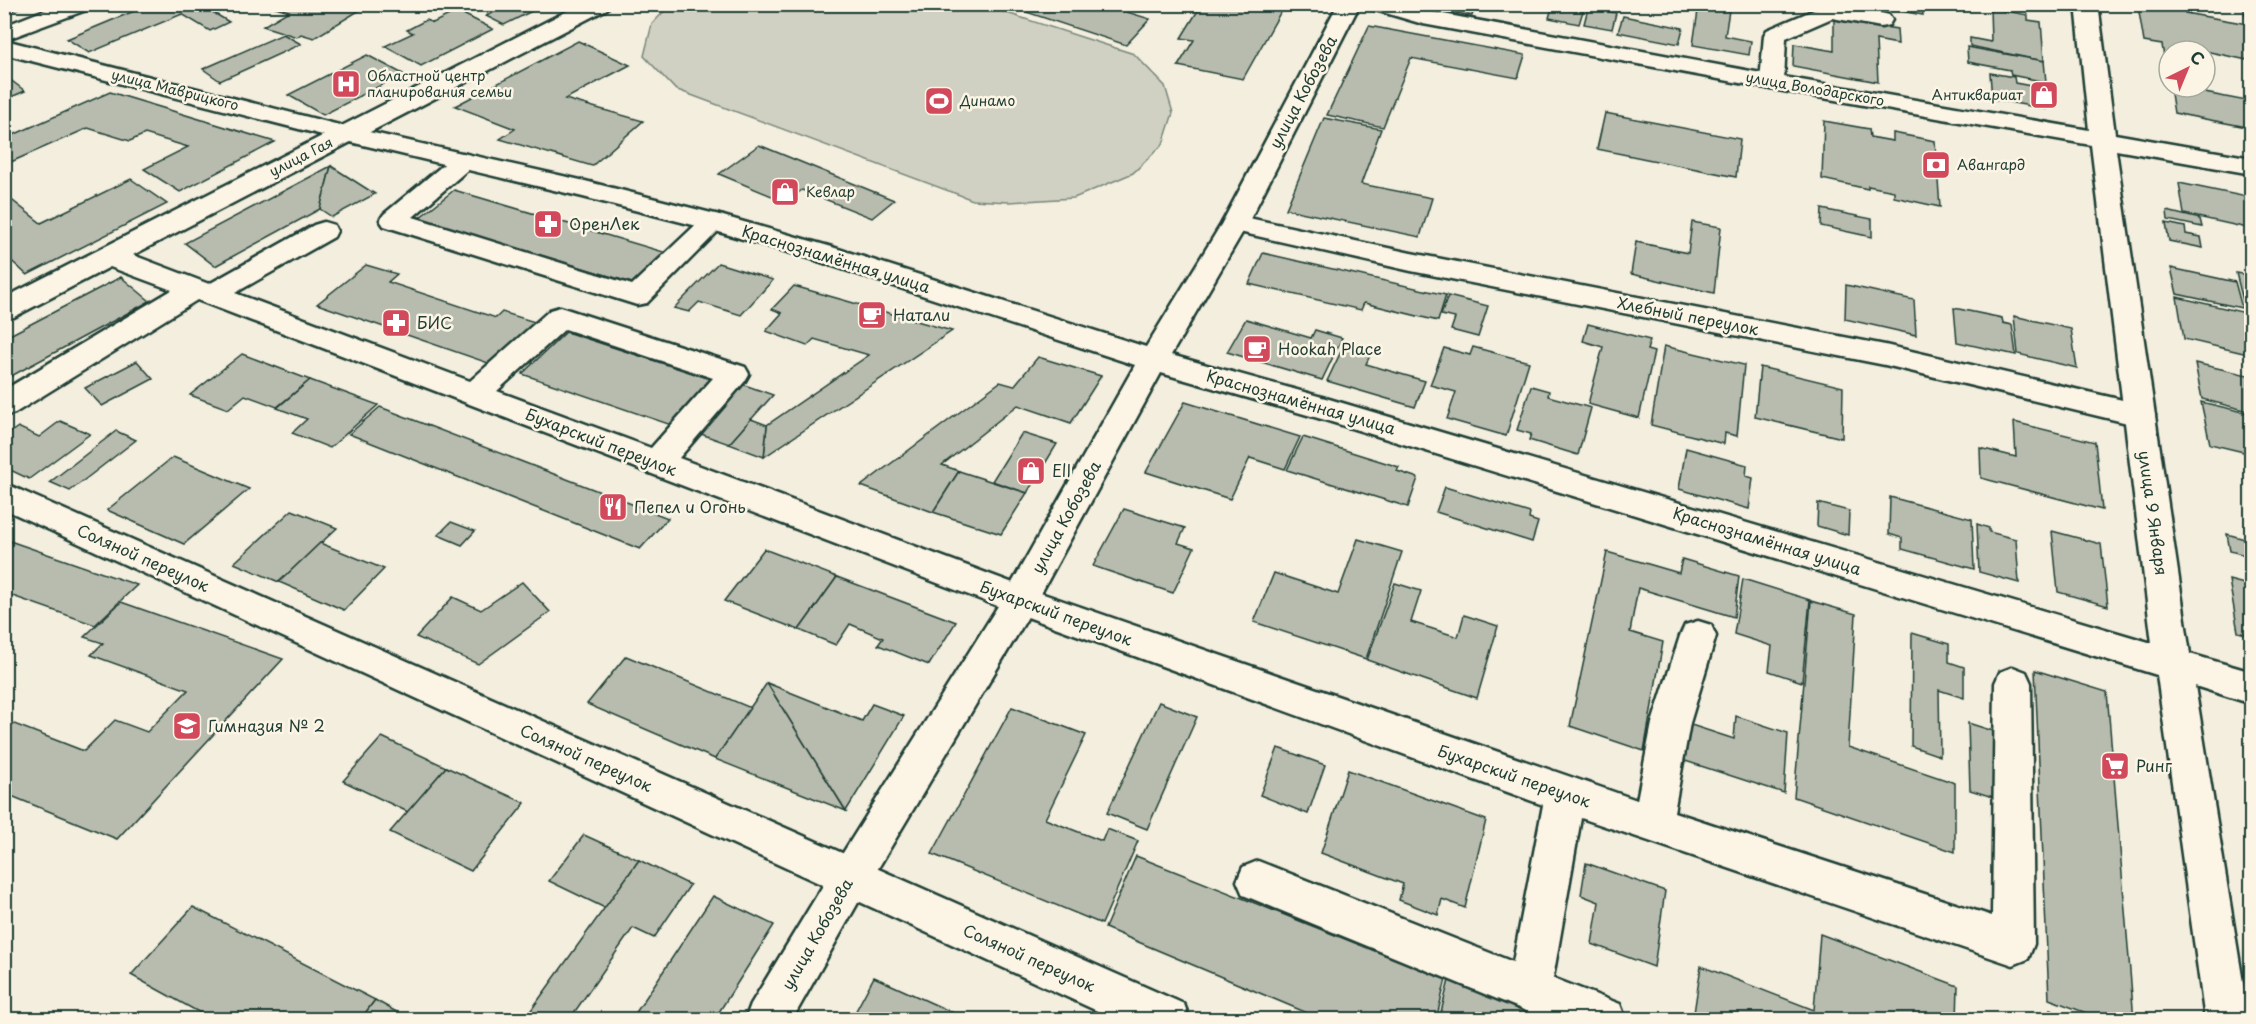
<svg xmlns="http://www.w3.org/2000/svg" width="2256" height="1024" font-family="'Playpen Sans',sans-serif">
  <style>
    .green { fill: #d0d1c2; stroke: #78877b; stroke-width: 1.5 }
    .building { fill: #b8bcae; stroke: #1f3d34; stroke-width: 1.5 }
    .lines { fill: none; stroke-linecap: round; stroke-linejoin: round }
    .minor-casing { stroke: #1f3d34; stroke-width: 5 }
    .major-casing { stroke: #1f3d34; stroke-width: 5 }
    .minor { fill: #fcf5e5; fill-rule: evenodd }
    .major { fill: #fcf5e5; fill-rule: evenodd }
    .labels { text-anchor: middle; stroke-width: 5; stroke-linejoin: round; paint-order: stroke }
    .far-poi-label { font-size: 14px; fill: #1f3d34; stroke: #fcf5e5; text-anchor: start }
    .far-street-label { font-size: 14px; fill: #1f3d34; stroke: #fcf5e5 }
    .street-label { font-size: 16px; fill: #1f3d34; stroke: #fcf5e5 }
    .poi-label { font-size: 16px; fill: #1f3d34; stroke: #fcf5e5; text-anchor: start }
  </style>
  <rect width="100%" height="100%" fill="#f3eede"/>
  <filter id="ink" filterUnits="userSpaceOnUse"><feTurbulence type="fractalNoise" baseFrequency=".0167" numOctaves="2"/><feDisplacementMap in="SourceGraphic" scale="12" xChannelSelector="R" yChannelSelector="G"/><feConvolveMatrix kernelMatrix="1 2 1 2 8 2 1 2 1" color-interpolation-filters="sRGB"/></filter>
  <g filter="url(#ink)">
    <!-- green -->
    <path class="green" d="M670 5H982L1134 54 1165 86 1173 113 1163 144 1133 173 1074 198 1009 202 973 200 675 89 644 56 652 24Z"/>
    <!-- building -->
    <g class="building">
      <path d="M4 4H17L21 7 4 14Z"/>
      <path d="M151 4H199L229 22 210 31 182 14 89 53 67 39Z"/>
      <path d="M279 4H370L314 38 301 34 297 37 263 26 289 11 275 7Z"/>
      <path d="M509 4H546L504 25 486 16Z"/>
      <path d="M1002 4H1101L1150 19 1126 45Z"/>
      <path d="M1202 4H1285L1243 79 1178 66 1194 40 1181 38Z"/>
      <path d="M1408 4H1476L1472 16Z"/>
      <path d="M1553 4 1584 8 1579 24 1549 18Z"/>
      <path d="M1591 4H1619L1618 11 1590 6Z"/>
      <path d="M1699 4H1730L1725 36 1751 41 1749 55 1693 45Z"/>
      <path d="M1863 4H1922L1923 15Z"/>
      <path d="M2154 4H2183L2185 13 2248 24 2242 4H2252V61L2205 51H2169V84L2162 45 2144 42 2138 6 2154 9Z"/>
      <path d="M1588 8 1616 13 1612 29 1584 24Z"/>
      <path d="M1990 8 2028 15V20L2041 22 2044 61 1970 46V38L1991 42Z"/>
      <path d="M457 11 493 29 421 66 385 46 413 33 407 30 426 20 433 23Z"/>
      <path d="M1623 16 1683 28 1679 44 1618 32Z"/>
      <path d="M1834 19 1897 29 1898 44 1876 40 1878 82 1793 66 1794 44 1834 51Z"/>
      <path d="M1369 26 1525 55 1518 78 1411 58 1383 127 1327 115Z"/>
      <path d="M283 34 301 44 220 81 203 69Z"/>
      <path d="M578 41 630 65 565 99 643 121 592 166 500 139 515 129 455 106Z"/>
      <path d="M1967 47 2044 61 2046 82 2011 75 2010 70 1968 62Z"/>
      <path d="M367 55 403 74 323 115 288 95Z"/>
      <path d="M1990 73 2014 77 2015 83 2043 88 2046 109 1992 99Z"/>
      <path d="M4 75 25 91 4 100Z"/>
      <path d="M2170 87H2204L2205 93 2252 102V128L2174 113Z"/>
      <path d="M110 92 275 142 180 192 144 169 188 147 145 134 130 141 88 128 4 165V139Z"/>
      <path d="M1605 113 1740 139 1736 177 1597 149Z"/>
      <path d="M1324 118 1381 129 1361 184 1432 198 1420 237 1286 209Z"/>
      <path d="M1824 121 1869 129 1870 137 1893 141V133L1935 141 1940 207 1894 197V191L1868 186V189L1822 179Z"/>
      <path d="M759 145 894 200 872 218 802 190 786 202 719 174Z"/>
      <path d="M331 166 320 209 215 266 185 243Z"/>
      <path d="M331 166 375 194 332 217 320 209Z"/>
      <path d="M131 179 167 204 27 275 4 254V194L41 223Z"/>
      <path d="M2179 183 2252 198V229L2184 214Z"/>
      <path d="M454 190 667 253 635 284 419 218Z"/>
      <path d="M1822 209 1872 219V237L1821 226Z"/>
      <path d="M2167 211 2200 219 2202 227 2168 220Z"/>
      <path d="M1692 222 1721 227 1714 293 1631 274 1636 242 1688 253Z"/>
      <path d="M2166 223 2185 227 2186 234 2201 237 2203 248 2169 241Z"/>
      <path d="M1263 253 1446 295 1438 321 1364 303 1361 310 1249 284Z"/>
      <path d="M718 263 773 280 741 315 699 302 689 312 674 308Z"/>
      <path d="M366 265 397 274 388 282 496 318 502 312 535 322 491 364 317 304Z"/>
      <path d="M2171 268 2235 282 2242 308 2177 294Z"/>
      <path d="M2236 273 2252 276V310L2245 309Z"/>
      <path d="M121 277 150 301 4 380V338Z"/>
      <path d="M1846 285 1914 300 1916 335 1845 319Z"/>
      <path d="M794 286 952 331 764 457 767 425 869 355 814 339 807 346 766 331 782 313 772 309Z"/>
      <path d="M1448 296 1488 306 1478 337 1451 330 1455 318 1441 315Z"/>
      <path d="M2177 297 2246 313 2252 340V355L2184 339Z"/>
      <path d="M1954 308 2002 318 2003 323 2012 325 2016 355 1957 342Z"/>
      <path d="M2014 316 2071 329 2077 368 2018 354Z"/>
      <path d="M1246 319 1311 338 1315 330 1342 338 1322 380 1227 352Z"/>
      <path d="M1588 324 1650 340 1647 350 1654 352 1639 418 1588 404 1603 347 1583 341Z"/>
      <path d="M566 332 717 381 677 427 522 374Z"/>
      <path d="M1346 341 1373 349 1366 364 1425 381 1415 407 1327 381Z"/>
      <path d="M1664 346 1744 365 1737 436 1725 433 1724 444 1651 425Z"/>
      <path d="M1473 347 1529 362 1506 436 1447 419 1456 392 1430 385 1444 348 1470 355Z"/>
      <path d="M242 354 310 380 277 407 245 395 228 409 190 395Z"/>
      <path d="M1038 357 1101 376 1071 423 1018 405 942 465 959 471 933 512 861 486 1000 382 1014 386Z"/>
      <path d="M137 361 153 379 102 406 85 388Z"/>
      <path d="M2195 363 2252 376V412L2202 399Z"/>
      <path d="M1760 367 1843 387 1842 438 1755 417Z"/>
      <path d="M310 380 378 405 330 448 292 433 307 419 277 408Z"/>
      <path d="M739 383 773 395 729 444 695 432Z"/>
      <path d="M1531 386 1549 391 1548 396 1591 408 1578 455 1529 440 1531 434 1517 430Z"/>
      <path d="M1185 402 1300 437 1285 469 1250 458 1230 499 1146 472Z"/>
      <path d="M2201 402 2252 414V454L2210 444Z"/>
      <path d="M380 407 668 518 640 549 349 434Z"/>
      <path d="M751 419 767 425 764 457 729 444Z"/>
      <path d="M60 421 90 434 29 479 4 467V437L18 427 39 437Z"/>
      <path d="M2014 422 2095 442 2102 510 1981 478 1980 448 2016 457Z"/>
      <path d="M116 431 136 440 70 491 50 482Z"/>
      <path d="M1022 433 1057 444 1027 493 992 481Z"/>
      <path d="M1303 437 1399 467 1397 471 1418 478 1408 507 1287 470Z"/>
      <path d="M1686 448 1747 465 1746 476 1753 478 1749 509 1679 489Z"/>
      <path d="M173 457 249 489 184 544 107 510Z"/>
      <path d="M959 471 1027 493 1001 534 933 512Z"/>
      <path d="M1445 487 1530 513 1529 519 1538 522 1532 542 1436 512Z"/>
      <path d="M1890 497 1972 519 1974 569 1902 549V538L1889 534Z"/>
      <path d="M1818 503 1849 511 1848 535 1817 526Z"/>
      <path d="M1124 509 1185 528 1178 543 1194 548 1173 593 1093 566Z"/>
      <path d="M292 510 337 528 279 582 234 563Z"/>
      <path d="M451 522 475 531 462 545 438 535Z"/>
      <path d="M1977 524 1989 528V532L2016 539 2019 583 1979 572Z"/>
      <path d="M2052 531 2101 544 2108 606 2058 592Z"/>
      <path d="M2227 534 2252 541V557L2230 551Z"/>
      <path d="M4 539 137 585 95 625 4 593Z"/>
      <path d="M1358 539 1402 552 1366 659 1254 622 1274 573 1338 594Z"/>
      <path d="M320 543 384 569 344 610 279 582Z"/>
      <path d="M764 549 837 577 799 630 724 601Z"/>
      <path d="M1607 552 1679 573 1682 559 1739 576 1734 617 1638 588 1630 632 1663 642 1644 751 1570 726Z"/>
      <path d="M837 577 956 622 929 665 878 645 883 638 850 624 836 645 799 630Z"/>
      <path d="M1743 579 1810 600 1802 682 1769 671 1772 646 1734 634Z"/>
      <path d="M2229 580 2252 586V636L2238 632Z"/>
      <path d="M522 582 550 612 478 664 416 637 453 597 481 610Z"/>
      <path d="M1395 583 1421 591 1411 622 1458 637 1464 615 1498 626 1477 698 1367 660Z"/>
      <path d="M1811 601 1856 614 1848 747 1955 783V852L1794 797Z"/>
      <path d="M121 602 283 659 117 839 4 793V720L84 751 115 720 147 732 188 690 91 655 103 643 84 637Z"/>
      <path d="M1912 633 1949 644V662L1964 667V698L1939 690 1940 756 1911 746Z"/>
      <path d="M626 656 751 708 715 759 587 704Z"/>
      <path d="M2035 670 2107 692 2134 1020H2105L2049 999Z"/>
      <path d="M767 683 846 811 715 759Z"/>
      <path d="M767 683 862 721 872 704 904 716 846 811Z"/>
      <path d="M1159 702 1197 717 1147 829 1107 813Z"/>
      <path d="M1012 707 1086 735 1045 819 1102 841 1107 829 1138 841 1102 924 932 854Z"/>
      <path d="M1736 716 1788 733 1784 793 1676 758 1682 722 1734 739Z"/>
      <path d="M1968 723 2006 735 2009 802 1970 790Z"/>
      <path d="M382 737 446 767 408 812 343 781Z"/>
      <path d="M1278 748 1325 765 1308 814 1260 795Z"/>
      <path d="M446 767 525 803 471 871 390 832Z"/>
      <path d="M1348 770 1486 820 1465 908 1442 899 1438 915 1399 900 1403 884 1321 853Z"/>
      <path d="M584 835 639 860 605 908 549 881Z"/>
      <path d="M1136 856 1446 979 1436 1020H1324L1105 928Z"/>
      <path d="M639 860 690 885 654 938 633 928 569 1020H524Z"/>
      <path d="M1586 863 1665 891 1654 967 1592 944 1599 902 1581 895Z"/>
      <path d="M713 896 774 925 714 1020H631Z"/>
      <path d="M193 907 375 1000 360 1020H213L131 975Z"/>
      <path d="M1820 934 1958 986 1957 1020H1693L1701 966 1814 1010Z"/>
      <path d="M874 977 969 1020H851Z"/>
      <path d="M1449 980 1549 1020H1439Z"/>
      <path d="M375 1000 411 1020H360Z"/>
      <path d="M2050 1010 2076 1020H2051Z"/>
    </g>
    <g class="lines">
      <!-- minor casing -->
      <g class="minor-casing">
        <g id="minor">
          <path d="M581 4H610L607 9 133 255 209 284 314 225 324 222 334 225 337 231 334 237 235 293 470 381 550 310 560 307 745 367 749 374 745 381 679 458 1032 590 1637 800 1652 723 1680 636 1685 625 1698 621 1711 625 1716 636 1690 723 1674 812 1992 916 1995 683 2000 672 2013 667 2026 672 2031 683 2034 944 2028 959 2013 965 1581 818 1553 978 1620 1004 1626 1020H1548L1243 895 1237 881 1243 867 1258 861 1513 962 1543 805 1008 610 197 300 15 413 4 416V390L172 290 110 267 14 317 4 319V298ZM565 329 713 378 651 448 497 391Z"/>
          <path d="M1828 4 1881 13 1889 15 1892 20 1889 25 1881 27 1832 18 1786 38 1784 82 1780 87 1772 89 1764 87 1760 82 1764 35 1767 30Z"/>
          <path d="M463 153 472 156 476 161 472 166 413 217 632 285 705 216 714 214 723 216 727 222 647 303 637 305 384 226 380 220 384 214 454 156Z"/>
          <path d="M1235 215 1411 253 1885 345 2140 404 2151 407 2155 415 2151 423 2140 426 1885 365 1411 271 1226 229 1222 223 1226 217Z"/>
          <path d="M4 483 1184 1004 1190 1020H1117L4 509Z"/>
        </g>
      </g>
      <!-- major casing -->
      <g class="major-casing">
        <path id="major" d="M60 4H92L89 9 5 40 347 127 585 181 723 216 832 247 1146 347 1222 223 1338 4H1360L1248 223 1171 355 1329 399 2152 643 2091 145 1772 89 1423 24 1372 9 1369 4H1405L1427 11 1772 75 2089 130 2076 4H2098L2115 134 2252 158V174L2116 150 2190 654 2252 672V704L2195 686 2249 1020H2205L2157 675 1325 420 1161 373 1032 610 864 892 792 1020H745L751 1004 836 864 1008 590 1135 365 812 259 705 228 583 197 346 141 4 54V26Z"/>
      </g>
      <!-- minor -->
      <use href="#minor" class="minor"/>
      <!-- major -->
      <use href="#major" class="major"/>
    </g>
  </g>
  <!-- icons -->
  <defs>
    <g id="hospital-square" transform="scale(1.5)"><rect x="-9" y="-9" width="18" height="18" rx="4" fill="#d1495b" stroke="#fcf5e5"/><path d="M-5-5h3v3.5h4V-5h3V5h-3V1.5h-4V5h-3Z" fill="#fff"/></g>
    <g id="shop-square" transform="scale(1.5)"><rect x="-9" y="-9" width="18" height="18" rx="4" fill="#d1495b" stroke="#fcf5e5"/><path d="M-5-2.5h2.3a2.7 3.5 0 0 1 5.4 0H5L5.5 6h-11ZM-1.5-2.5h3a1.5 2.3 0 0 0-3 0Z" fill="#fff"/></g>
    <g id="stadium-square" transform="scale(1.5)"><rect x="-9" y="-9" width="18" height="18" rx="4" fill="#d1495b" stroke="#fcf5e5"/><path d="M0-5a6.5 5 0 1 0 0 10a6.5 5 0 1 0 0-10ZM-3.5-1.8h7v3.6h-7Z" fill="#fff"/></g>
    <g id="bank-square" transform="scale(1.5)"><rect x="-9" y="-9" width="18" height="18" rx="4" fill="#d1495b" stroke="#fcf5e5"/><path d="M-6-4H6V4H-6ZM0-2.3a2.3 2.3 0 1 0 0 4.6a2.3 2.3 0 1 0 0-4.6Z" fill="#fff"/></g>
    <g id="pharmacy-square" transform="scale(1.5)"><rect x="-9" y="-9" width="18" height="18" rx="4" fill="#d1495b" stroke="#fcf5e5"/><path d="M-2-6h4v4h4v4h-4v4h-4v-4h-4v-4h4Z" fill="#fff"/></g>
    <g id="cafe-square" transform="scale(1.5)"><rect x="-9" y="-9" width="18" height="18" rx="4" fill="#d1495b" stroke="#fcf5e5"/><path d="M-5.5-4.5H6V0H3Q3 3.5 0 3.5H-2.5Q-5.5 3.5-5.5 0ZM3-3.2v2h1.7v-2ZM-6 4.5H4V6H-6Z" fill="#fff"/></g>
    <g id="restaurant-square" transform="scale(1.5)"><rect x="-9" y="-9" width="18" height="18" rx="4" fill="#d1495b" stroke="#fcf5e5"/><path d="M-5-6h1v4h1v-4h1v4h1v-4h1v5L-1.5 .5V6h-2V.5L-5-1ZM5-6V6H3V1.5H1.5Q1.5-4 5-6Z" fill="#fff"/></g>
    <g id="school-square" transform="scale(1.5)"><rect x="-9" y="-9" width="18" height="18" rx="4" fill="#d1495b" stroke="#fcf5e5"/><path d="M0-5L7-2L0 1L-7-2ZM-4 1L0 2.5L4 1V4Q0 6-4 4Z" fill="#fff"/></g>
    <g id="supermarket-square" transform="scale(1.5)"><rect x="-9" y="-9" width="18" height="18" rx="4" fill="#d1495b" stroke="#fcf5e5"/><path d="M-6-5.5h2.5l.6 2H6L4.5 2H-2.5L-4.4-4H-6ZM-1.5 3.2a1.3 1.3 0 1 0 .1 0ZM3 3.2a1.3 1.3 0 1 0 .1 0Z" fill="#fff"/></g>
  </defs>
  <g fill-rule="evenodd">
    <use href="#hospital-square" x="346" y="84"/>
    <use href="#shop-square" x="2044" y="95"/>
    <use href="#stadium-square" x="939" y="101"/>
    <use href="#bank-square" x="1936" y="165"/>
    <use href="#shop-square" x="785" y="192"/>
    <use href="#pharmacy-square" x="548" y="224"/>
    <use href="#cafe-square" x="872" y="315"/>
    <use href="#pharmacy-square" x="396" y="323"/>
    <use href="#cafe-square" x="1257" y="349"/>
    <use href="#shop-square" x="1031" y="471"/>
    <use href="#restaurant-square" x="613" y="507"/>
    <use href="#school-square" x="187" y="726"/>
    <use href="#supermarket-square" x="2115" y="766"/>
  </g>
  <g class="labels">
    <!-- far-poi labels -->
    <g class="far-poi-label">
      <text x="367" y="81">Областной центр<tspan x="367" dy="16">планирования семьи</tspan></text>
      <text x="2023" y="100" text-anchor="end">Антиквариат</text>
      <text x="960" y="106">Динамо</text>
      <text x="1957" y="170">Авангард</text>
      <text x="806" y="197">Кевлар</text>
    </g>
    <!-- far-street labels -->
    <g class="far-street-label">
      <text transform="translate(1815 89) rotate(10)" y="5">улица Володарского</text>
      <text transform="translate(175 90) rotate(14)" y="5">улица Маврицкого</text>
      <text transform="translate(301 157) rotate(-27)" y="5">улица Гая</text>
    </g>
    <!-- street labels -->
    <g class="street-label">
      <text transform="translate(1303 92) rotate(-62)" y="6">улица Кобозева</text>
      <text transform="translate(836 259) rotate(17)" y="6">Краснознамённая улица</text>
      <text transform="translate(1688 316) rotate(11)" y="6">Хлебный переулок</text>
      <text transform="translate(1301 402) rotate(16)" y="6">Краснознамённая улица</text>
      <text transform="translate(601 442) rotate(21)" y="6">Бухарский переулок</text>
      <text transform="translate(2153 513) rotate(82)" y="6">улица 9 Января</text>
      <text transform="translate(1066 517) rotate(-61)" y="6">улица Кобозева</text>
      <text transform="translate(1767 541) rotate(17)" y="6">Краснознамённая улица</text>
      <text transform="translate(143 558) rotate(24)" y="6">Соляной переулок</text>
      <text transform="translate(1056 613) rotate(20)" y="6">Бухарский переулок</text>
      <text transform="translate(586 758) rotate(24)" y="6">Соляной переулок</text>
      <text transform="translate(1514 776) rotate(19)" y="6">Бухарский переулок</text>
      <text transform="translate(817 934) rotate(-60)" y="6">улица Кобозева</text>
      <text transform="translate(1029 958) rotate(24)" y="6">Соляной переулок</text>
    </g>
    <!-- poi labels -->
    <g class="poi-label">
      <text x="569" y="230">ОренЛек</text>
      <text x="893" y="321">Натали</text>
      <text x="417" y="329">БИС</text>
      <text x="1278" y="355">Hookah Place</text>
      <text x="1052" y="477">Ell</text>
      <text x="634" y="513">Пепел и Огонь</text>
      <text x="208" y="732">Гимназия № 2</text>
      <text x="2136" y="772">Ринг</text>
    </g>
  </g>
  <!-- margin -->
  <rect width="2256" height="1024" fill="none" stroke="#fcf5e5" stroke-width="24"/>
  <rect x="12" y="12" width="2232" height="1000" fill="none" stroke="#1f3d34" stroke-width="2" filter="url(#ink)"/>
  <!-- north arrow -->
  <g transform="translate(2187 69) rotate(43)"><circle r="28" fill="#fcf5e5" stroke="#a4ab9e" stroke-width="1.5"/>
  <path d="M0-4.5L10 22L0 15L-10 22Z" fill="#d1495b"/>
  <text y="-9" font-size="16" font-weight="bold" text-anchor="middle" fill="#1f3d34">С</text>
  </g>
</svg>
